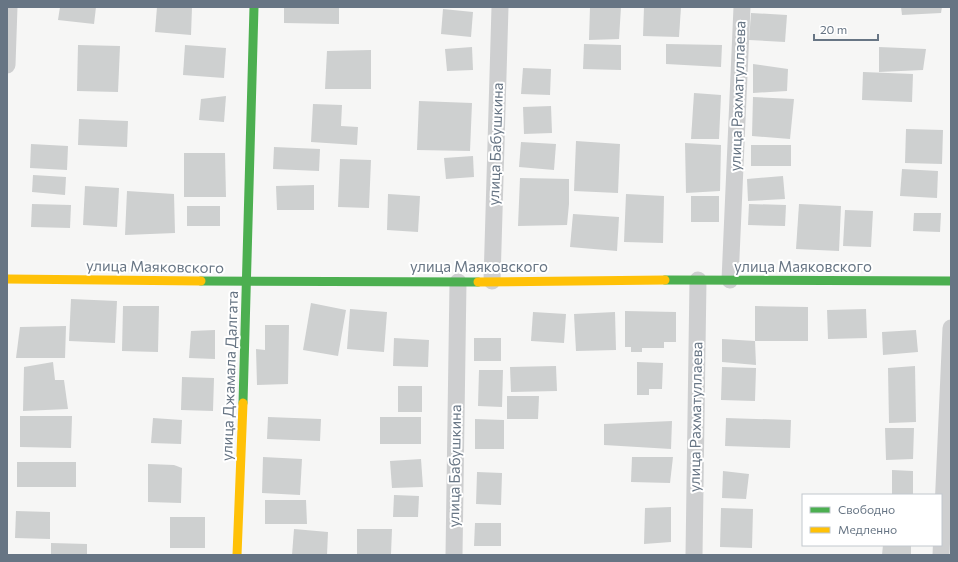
<svg xmlns="http://www.w3.org/2000/svg" width="958" height="562" font-family="Commissioner,sans-serif">
  <style>
    .building { fill: #ced0d0 }
    .lines { fill: none; stroke-linecap: round; stroke-linejoin: round }
    .street { stroke: #cecfd0; stroke-width: 17 }
    .fast { stroke: #4caf50; stroke-width: 9 }
    .slow { stroke: #ffc107; stroke-width: 9 }
    .labels { text-anchor: middle; stroke-width: 4; stroke-linejoin: round; paint-order: stroke }
    .street-label { font-size: 15px; fill: #677584; stroke: #fff }
  </style>
  <rect width="100%" height="100%" fill="#f6f6f5"/>
  <!-- building -->
  <g class="building">
    <path d="M60 7H96L94 24 58 20Z"/>
    <path d="M157 7H192L191 35 155 32Z"/>
    <path d="M284 7H339V24L284 23Z"/>
    <path d="M590 7H621L619 39 589 40Z"/>
    <path d="M644 7H681L679 37 643 36Z"/>
    <path d="M901 7H942L941 13 902 15Z"/>
    <path d="M443 9 473 12 471 37 441 34Z"/>
    <path d="M751 13 787 15 785 42 749 40Z"/>
    <path d="M584 44 621 45V70L583 69Z"/>
    <path d="M666 44 722 45 721 67 666 64Z"/>
    <path d="M78 45 120 46 118 92 77 91Z"/>
    <path d="M185 45 226 48 224 78 183 75Z"/>
    <path d="M472 47 473 70 447 71 445 49Z"/>
    <path d="M879 47 926 49 923 70 879 72Z"/>
    <path d="M371 50V89H325L327 51Z"/>
    <path d="M753 64 788 69 787 91 753 93Z"/>
    <path d="M523 68 551 69 550 95 521 94Z"/>
    <path d="M863 72 913 74 912 102 862 100Z"/>
    <path d="M694 93 721 95 719 139H691Z"/>
    <path d="M226 96 224 122 199 120 201 99Z"/>
    <path d="M753 97 794 99 790 139 752 136Z"/>
    <path d="M419 101 472 103 470 151 417 150Z"/>
    <path d="M313 104 342 105 341 126 358 127 357 145 311 142Z"/>
    <path d="M551 106 552 133 524 134 523 107Z"/>
    <path d="M79 119 128 121 127 147 78 145Z"/>
    <path d="M906 129 943 130 942 164 905 163Z"/>
    <path d="M576 141 620 144 618 193 574 191Z"/>
    <path d="M521 142 556 144 554 170 519 167Z"/>
    <path d="M685 143 721 145 720 191 686 193Z"/>
    <path d="M31 144 68 146 67 170 30 168Z"/>
    <rect x="751" y="145" width="40" height="21"/>
    <path d="M274 147 320 149 319 171 273 169Z"/>
    <path d="M184 153H225L226 197H184Z"/>
    <path d="M473 156 474 177 446 179 444 158Z"/>
    <path d="M340 159 371 160 369 208 338 207Z"/>
    <path d="M902 169 938 171 937 198 900 196Z"/>
    <path d="M33 175 66 177 65 195 32 192Z"/>
    <path d="M783 176 785 199 748 201 747 179Z"/>
    <path d="M520 178 569 179V204L567 225 518 226Z"/>
    <path d="M314 185V210H277L276 186Z"/>
    <path d="M85 186 119 188 117 227 83 225Z"/>
    <path d="M127 191 174 194 175 233 125 235Z"/>
    <path d="M388 194 420 196 418 232 387 230Z"/>
    <path d="M626 194 664 196 663 243 624 242Z"/>
    <rect x="691" y="196" width="28" height="26"/>
    <path d="M32 204 71 205 70 228 31 227Z"/>
    <path d="M749 204 786 205 785 226 748 225Z"/>
    <path d="M799 204 841 206 839 251 796 249Z"/>
    <rect x="187" y="206" width="33" height="20"/>
    <path d="M845 210 873 211 871 247 843 246Z"/>
    <path d="M914 213H941L940 232 913 231Z"/>
    <path d="M573 214 619 217 617 251 570 247Z"/>
    <path d="M71 299 117 301 115 343 69 341Z"/>
    <path d="M311 303 346 310 338 356 303 350Z"/>
    <path d="M123 306H159L158 352 122 351Z"/>
    <path d="M755 306 808 307V341H755Z"/>
    <path d="M350 309 387 312 384 352 347 349Z"/>
    <path d="M866 309 867 338 828 339 827 310Z"/>
    <path d="M625 311 676 312V342H664V348H642V352H631V347H625Z"/>
    <path d="M533 312 566 314 564 343 531 341Z"/>
    <path d="M615 312 616 350 576 351 574 314Z"/>
    <path d="M265 325H289L288 384 257 385 256 349 265 350Z"/>
    <path d="M66 326 65 358H16L20 327Z"/>
    <path d="M215 330V359L189 358 191 331Z"/>
    <path d="M916 330 918 352 883 355 882 332Z"/>
    <path d="M394 338 429 340 428 367 393 366Z"/>
    <rect x="474" y="338" width="27" height="23"/>
    <path d="M722 339 755 341 756 365 722 362Z"/>
    <path d="M53 362 55 380H64L68 409 23 411 24 367Z"/>
    <path d="M637 362 663 363 662 389H649V395H637Z"/>
    <path d="M556 366 557 391 511 392 510 367Z"/>
    <path d="M915 366 916 422 889 423 888 368Z"/>
    <path d="M722 367 756 368 755 401 721 400Z"/>
    <path d="M479 370H503L502 407 478 406Z"/>
    <path d="M182 377 214 378 213 411 181 410Z"/>
    <rect x="398" y="386" width="24" height="26"/>
    <path d="M507 396H539L538 419H507Z"/>
    <path d="M20 416H72L71 448 20 447Z"/>
    <path d="M268 417 321 419 320 441 267 439Z"/>
    <rect x="380" y="417" width="41" height="27"/>
    <path d="M153 418 182 420 181 444 151 443Z"/>
    <path d="M726 418 791 420 790 448 725 446Z"/>
    <path d="M475 419 504 420V449H475Z"/>
    <path d="M672 421 671 449 604 445V424Z"/>
    <path d="M885 428H914L913 459 886 460Z"/>
    <path d="M263 457 302 459 300 495 262 493Z"/>
    <path d="M632 457H673L670 483 631 482Z"/>
    <path d="M421 459 423 487 392 488 390 461Z"/>
    <rect x="17" y="462" width="59" height="25"/>
    <path d="M148 464 174 465 182 468 181 503 148 502Z"/>
    <path d="M892 470 913 471V495H892Z"/>
    <path d="M723 471 749 474 746 499 722 498Z"/>
    <path d="M477 472 502 473 501 505 476 504Z"/>
    <path d="M394 495 419 496 418 517H393Z"/>
    <path d="M265 500H306L307 524H265Z"/>
    <path d="M671 507V542L644 544 645 508Z"/>
    <path d="M721 508 753 509 752 548 720 547Z"/>
    <path d="M16 511 50 512V539L15 538Z"/>
    <rect x="170" y="517" width="35" height="31"/>
    <path d="M475 523H501V546H474Z"/>
    <path d="M294 529 328 532 327 555H292Z"/>
    <path d="M357 529H392L391 554H357Z"/>
    <path d="M51 543 87 544V555H51Z"/>
    <path d="M883 545H911V555H882Z"/>
  </g>
  <g class="lines">
    <!-- street -->
    <g class="street">
      <path d="M7 65 9 7"/>
      <path d="M730 280 742 7"/>
      <path d="M492 281 500 7"/>
      <path d="M454 555 458 282"/>
      <path d="M694 555 698 280"/>
      <path d="M941 555 951 328"/>
    </g>
    <!-- fast -->
    <g class="fast">
      <path d="M665 280 951 281"/>
      <path d="M201 281 478 282"/>
      <path d="M243 403 254 7"/>
    </g>
    <!-- slow -->
    <g class="slow">
      <path d="M7 279 201 281"/>
      <path d="M478 282 665 280"/>
      <path d="M237 555 243 403"/>
    </g>
  </g>
  <g class="labels">
    <!-- street labels -->
    <g class="street-label">
      <text transform="translate(738 96) rotate(-88)" y="5">улица Рахматуллаева</text>
      <text transform="translate(496 144) rotate(-88)" y="5">улица Бабушкина</text>
      <text transform="translate(155 267) rotate(1)" y="5">улица Маяковского</text>
      <text x="479" y="272">улица Маяковского</text>
      <text x="803" y="272">улица Маяковского</text>
      <text transform="translate(230 376) rotate(-88)" y="5">улица Джамала Далгата</text>
      <text transform="translate(696 417) rotate(-89)" y="5">улица Рахматуллаева</text>
      <text transform="translate(455 466) rotate(-89)" y="5">улица Бабушкина</text>
    </g>
  </g>
  <!-- border -->
  <rect width="958" height="562" fill="none" stroke="#677584" stroke-width="16"/>
  <!-- legend -->
  <rect x="802" y="494" width="140" height="52" fill="#ffffff" stroke="#c2c8ce"/>
  <rect x="810" y="507" width="20" height="6" fill="#4caf50" stroke="#c2c8ce"/>
  <text x="838" y="514" font-size="12" fill="#677584">Свободно</text>
  <rect x="810" y="527" width="20" height="6" fill="#ffc107" stroke="#c2c8ce"/>
  <text x="838" y="534" font-size="12" fill="#677584">Медленно</text>
  <!-- scale -->
  <path d="M814 34v6h64v-6" fill="none" stroke="#677584" stroke-width="2"/>
  <text x="820" y="34" font-size="12" fill="#677584" stroke="#ffffff" stroke-width="3" paint-order="stroke">20 m</text>
</svg>
